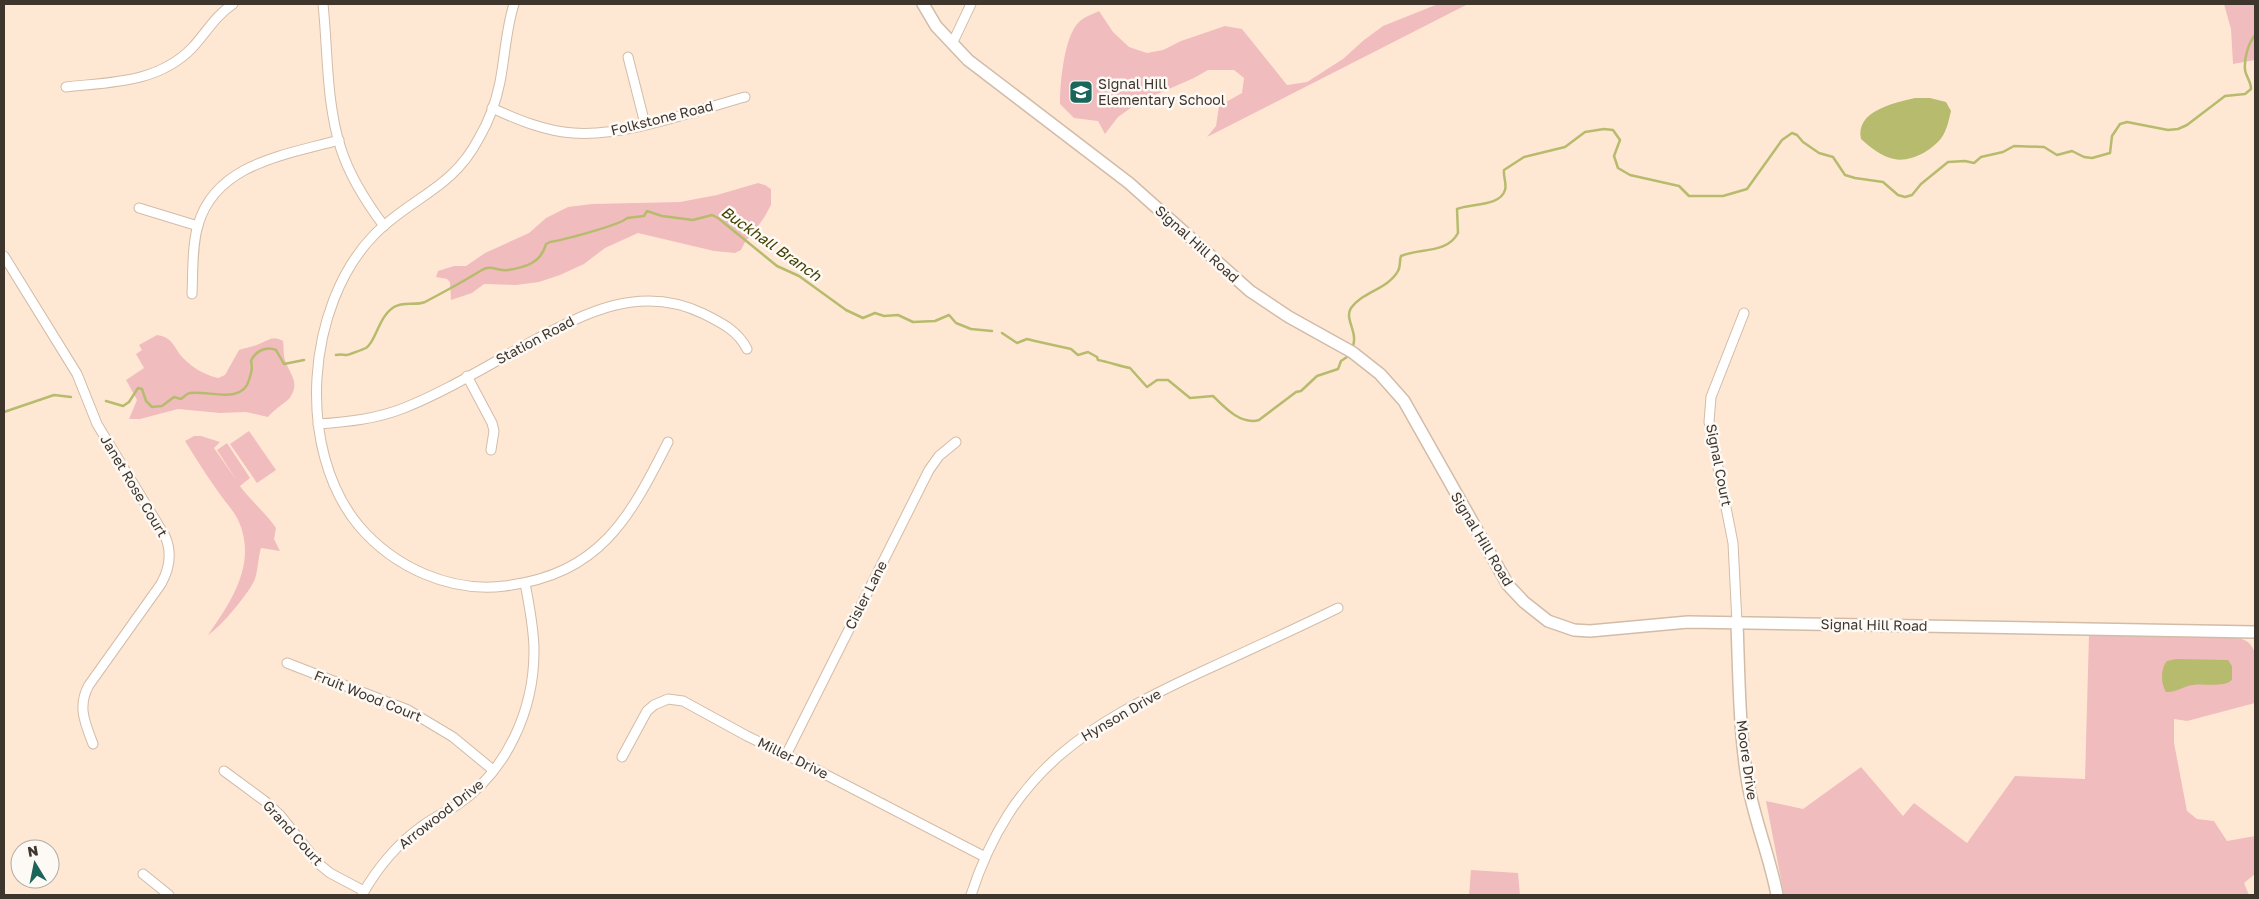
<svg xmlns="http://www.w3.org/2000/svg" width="2259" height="899" font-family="'Golos Text',sans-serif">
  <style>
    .green { fill: #f1bcbe }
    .water { fill: #b7bb6e }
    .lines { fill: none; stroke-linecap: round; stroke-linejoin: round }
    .stream { stroke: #b7bb6e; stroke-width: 2.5 }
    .street-casing { stroke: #d2bca8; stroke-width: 11 }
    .secondary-casing { stroke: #d2bca8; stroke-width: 14 }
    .street { stroke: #fff; stroke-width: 9 }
    .secondary { stroke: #fff; stroke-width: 11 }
    .labels { text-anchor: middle; stroke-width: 5; stroke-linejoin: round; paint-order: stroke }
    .poi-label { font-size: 14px; fill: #3e352d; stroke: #fdf9f5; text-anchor: start }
    .street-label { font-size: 14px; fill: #3e352d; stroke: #fdf9f5 }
    .water-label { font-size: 15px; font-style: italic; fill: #404203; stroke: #fdf9f5 }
  </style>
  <rect width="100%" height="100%" fill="#ffe8d3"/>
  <!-- green -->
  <g class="green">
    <path d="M1438 4H1468L1207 137 1216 126 1219 106 1242 93 1244 78 1234 70H1208L1194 78 1139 102 1118 117 1105 134 1098 121 1074 118 1060 104C1060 83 1064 36 1079 22 1084 17 1093 14 1099 11L1113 32 1129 47 1147 53 1163 50 1181 41 1225 26 1242 29 1287 85 1307 82 1343 59 1364 40 1383 26Z"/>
    <path d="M2224 4H2255V60L2233 64 2231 29Z"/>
    <path d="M758 183 765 185 771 189V205L765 216 752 235 746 240 741 250 735 253 714 251 638 233 605 248 584 264 560 275 539 282 516 285 484 284 472 293 451 300 450 282 447 279 436 277 438 271 454 266H466L485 253 529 233 546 218 568 207 592 204 680 202 717 195Z"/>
    <path d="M157 335C173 337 174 348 183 358 193 368 205 375 218 378L225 375 239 350C245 348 253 347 259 344 269 340 273 335 283 341 284 347 283 355 285 360 289 373 300 382 291 396 289 401 275 408 268 417L246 412 220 413 178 409 140 419H129L137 400 126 380 144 368 136 354 142 350 139 345Z"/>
    <path d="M249 431 276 470 257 483 230 444Z"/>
    <path d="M194 436H201L220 442 214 448 237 481 217 450 227 443 250 478 240 486C251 501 265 512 276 528L274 539 280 551 261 548C258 558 258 570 255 579 250 592 220 628 208 635 231 602 257 564 239 522 235 512 225 502 219 493 207 476 196 459 185 441Z"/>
    <path d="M2089 634 2228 637C2242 638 2250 639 2255 653V703L2187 721 2174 719V743L2187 811 2197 819 2214 821 2227 841 2255 836V874L2244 883 2249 895H1784L1766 801 1803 809 1861 767 1903 816 1914 803 1967 843 2015 776 2085 779Z"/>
    <path d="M1471 870 1518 873 1520 895H1469Z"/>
  </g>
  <!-- water -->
  <g class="water">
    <path d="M1915 98H1930L1946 102 1951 111C1949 119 1947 130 1942 137 1933 150 1910 163 1894 159 1881 156 1871 148 1861 139 1855 111 1894 103 1915 98Z"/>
    <path d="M2176 659 2228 660 2232 666V680C2223 688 2205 683 2193 685 2183 686 2176 693 2166 692 2161 684 2160 669 2167 661Z"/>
  </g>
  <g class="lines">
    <!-- stream -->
    <g class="stream">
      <path d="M1002 333 1017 343 1027 339 1035 341 1071 349 1078 355 1088 352 1097 357 1098 360C1109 362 1119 366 1130 368L1147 387 1157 380H1168L1190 398 1213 396C1225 408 1241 425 1259 420L1296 392 1301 391 1317 376 1338 369 1341 361 1347 357"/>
      <path d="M1353 346C1358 331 1344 319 1351 308 1362 292 1388 289 1398 271 1401 266 1399 262 1401 256 1419 248 1447 254 1458 233L1457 209C1470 203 1500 207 1505 190 1507 184 1503 176 1504 170L1524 157 1565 147 1585 132 1604 129 1613 130 1620 140 1614 156 1618 168 1630 175 1679 186 1689 196H1723L1747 189 1782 140 1792 133 1797 135 1803 142 1819 153 1833 157 1845 175 1855 178 1883 182 1898 195 1905 197 1912 195 1921 184 1948 162 1965 161 1974 163 1981 157 2003 152 2014 146 2044 147 2057 155 2072 151 2084 157 2092 158 2110 153 2112 136 2120 124 2127 122 2168 130 2178 129 2187 125 2225 96 2245 94 2251 89C2251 81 2246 77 2245 70 2244 58 2248 44 2255 35"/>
      <path d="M336 355C341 354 343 355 347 355 348 355 364 349 366 348 376 342 378 317 394 307 404 301 415 306 425 302 444 292 464 281 482 270 491 264 499 272 508 270 526 267 541 263 546 244L550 242C562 240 621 225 627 218L644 216 647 211 662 216 693 220 712 215 718 218 777 266 799 276 846 310 863 318 875 313 884 316 898 315 913 322 935 321 949 315 956 323 971 329 992 331"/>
      <path d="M106 401 123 406 129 402 138 388 142 389 146 401 152 407 162 406 174 397 181 399C184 397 187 393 190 393 208 390 242 405 249 380 251 373 253 369 251 361 255 351 266 346 276 350L284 364 304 360"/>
      <path d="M4 412 54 395 71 397"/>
    </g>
    <!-- street casing -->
    <g class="street-casing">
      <g id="street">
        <path d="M323 4C328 51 326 103 341 149 350 177 366 202 384 226"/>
        <path d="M514 4C506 29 505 56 500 82 496 102 489 121 479 138 452 190 411 197 374 235 306 305 295 449 359 526 394 567 450 593 505 586 600 574 629 519 668 442"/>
        <path d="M952 44 971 4"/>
        <path d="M628 57 645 124"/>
        <path d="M66 87C111 82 158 83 192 48 206 33 215 16 233 4"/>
        <path d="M492 108C518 120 545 131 573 133 626 137 693 111 745 97"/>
        <path d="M139 208 198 226"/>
        <path d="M4 256 77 374 97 424 165 536C172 552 170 568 161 584L89 685C77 706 85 723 93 744"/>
        <path d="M192 294C193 271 192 246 198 225 216 163 286 155 339 140"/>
        <path d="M467 376 492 423 494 431 491 450"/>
        <path d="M318 424C348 422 376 419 404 408 447 391 488 365 529 343 585 313 640 283 704 314 722 323 738 331 747 349"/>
        <path d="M1737 623 1733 543 1709 422 1711 397 1744 313"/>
        <path d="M287 663 408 710 453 737 493 770"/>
        <path d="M786 755 929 470 939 456 956 442"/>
        <path d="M622 757 647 711 654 705 668 699 683 701 747 736 813 768 985 857"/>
        <path d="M224 771 266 802 280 815 319 864 330 873 364 891"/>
        <path d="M143 874 169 895"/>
        <path d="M362 895C376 870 397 844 421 827 432 818 445 813 457 805 507 771 534 710 534 651 534 628 529 605 525 583"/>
        <path d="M971 895C1012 769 1087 725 1201 672 1247 651 1293 630 1338 608"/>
      </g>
    </g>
    <!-- secondary casing -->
    <g class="secondary-casing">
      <g id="secondary">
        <path d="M923 4 936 26 968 60 1129 183 1250 291 1289 317 1352 352 1380 374 1404 401 1508 585 1524 602 1548 621 1574 630 1590 631 1688 622 2255 632"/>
        <path d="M1737 623C1739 676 1739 731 1748 784 1755 822 1770 857 1777 895"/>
      </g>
    </g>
    <!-- street -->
    <use href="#street" class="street"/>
    <!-- secondary -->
    <use href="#secondary" class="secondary"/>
  </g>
  <!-- icons -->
  <defs>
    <g id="school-square" transform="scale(1.25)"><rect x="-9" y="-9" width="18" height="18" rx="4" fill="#1c655b" stroke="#fdf9f5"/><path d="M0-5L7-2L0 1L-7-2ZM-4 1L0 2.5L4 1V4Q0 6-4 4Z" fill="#fff"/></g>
  </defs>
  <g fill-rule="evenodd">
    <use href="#school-square" x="1081" y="92"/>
  </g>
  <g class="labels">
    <!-- poi labels -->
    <g class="poi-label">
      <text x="1098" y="89">Signal Hill<tspan x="1098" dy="16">Elementary School</tspan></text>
    </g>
    <!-- street labels -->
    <g class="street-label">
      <text transform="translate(662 118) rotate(-14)" y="5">Folkstone Road</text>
      <text transform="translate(1197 244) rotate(42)" y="5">Signal Hill Road</text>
      <text transform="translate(535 340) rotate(-28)" y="5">Station Road</text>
      <text transform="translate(1719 465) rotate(79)" y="5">Signal Court</text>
      <text transform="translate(134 486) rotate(59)" y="5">Janet Rose Court</text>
      <text transform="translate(1482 539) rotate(59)" y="5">Signal Hill Road</text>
      <text transform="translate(866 595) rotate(-63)" y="5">Cisler Lane</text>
      <text transform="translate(1874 625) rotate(1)" y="5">Signal Hill Road</text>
      <text transform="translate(368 696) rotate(22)" y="5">Fruit Wood Court</text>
      <text transform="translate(1121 715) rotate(-30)" y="5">Hynson Drive</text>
      <text transform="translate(793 758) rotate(26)" y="5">Miller Drive</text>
      <text transform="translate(1747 760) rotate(82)" y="5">Moore Drive</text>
      <text transform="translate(441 814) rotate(-38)" y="5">Arrowood Drive</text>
      <text transform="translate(293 833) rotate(48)" y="5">Grand Court</text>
    </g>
    <!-- water labels -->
    <g class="water-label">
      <text transform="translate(771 244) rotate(35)" y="5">Buckhall Branch</text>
    </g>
  </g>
  <!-- border -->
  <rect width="2259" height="899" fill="none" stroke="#3e352d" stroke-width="10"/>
  <!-- north arrow -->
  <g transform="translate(35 864) rotate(350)"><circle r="24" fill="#fdf9f5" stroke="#b1aba5"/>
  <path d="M0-4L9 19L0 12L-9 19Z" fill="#1c655b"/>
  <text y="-8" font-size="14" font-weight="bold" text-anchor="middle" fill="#3e352d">N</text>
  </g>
</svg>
